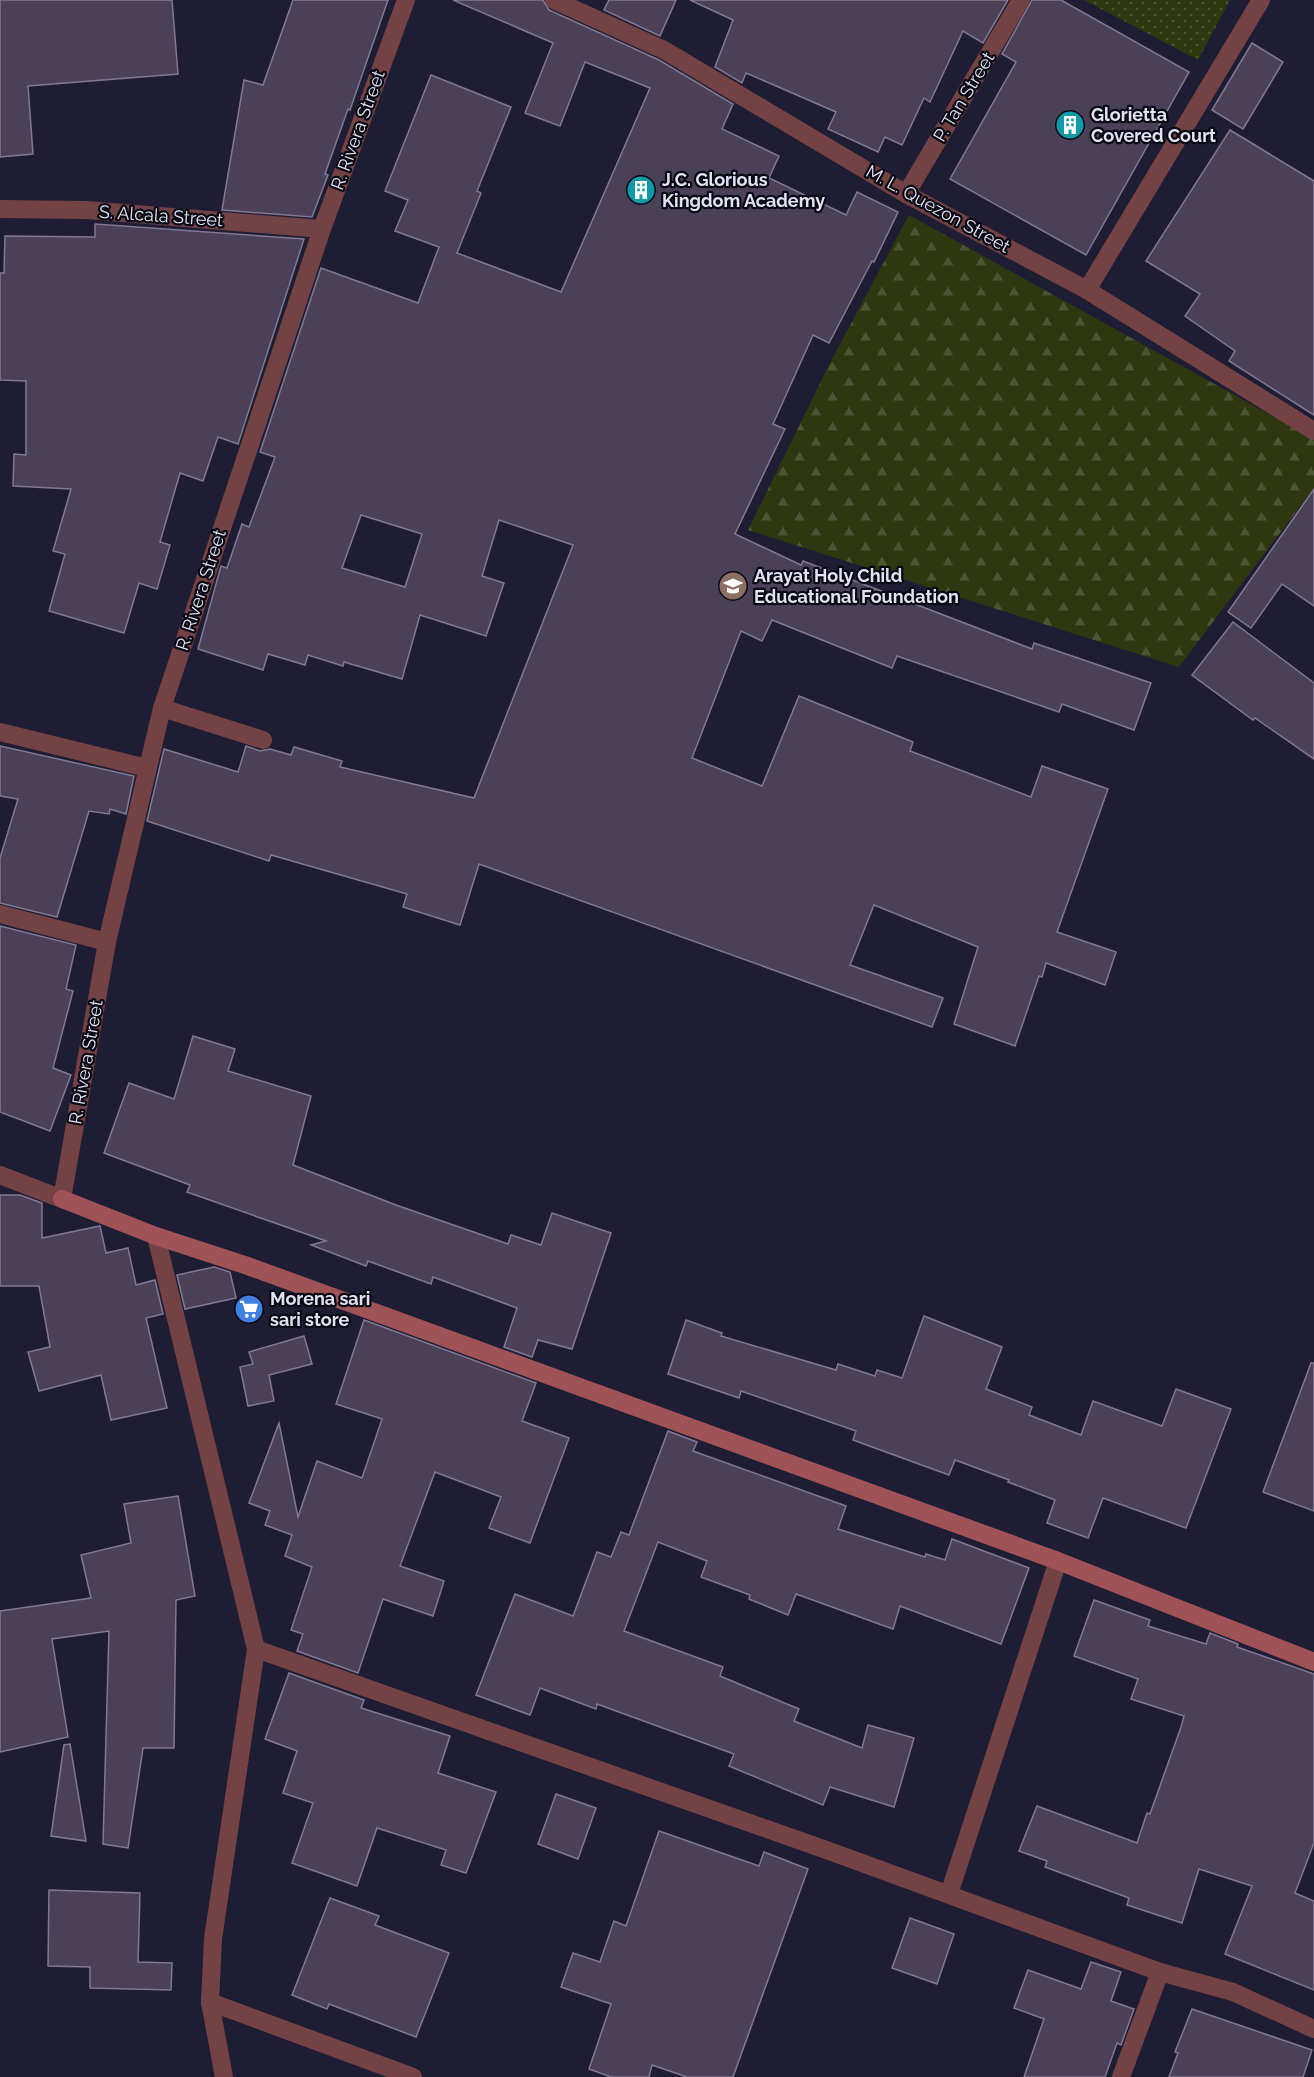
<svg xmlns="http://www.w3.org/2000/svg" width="1314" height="2077" font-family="Raleway,sans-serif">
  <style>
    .grass { fill: url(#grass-dots) }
    .forest { fill: url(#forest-firs) }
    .building { fill: #4a4058; stroke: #837893; stroke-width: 1.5; fill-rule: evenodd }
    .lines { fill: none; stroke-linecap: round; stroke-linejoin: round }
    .lane { stroke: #724244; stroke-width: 18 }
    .street { stroke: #724244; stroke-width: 18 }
    .secondary { stroke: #a05357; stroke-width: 18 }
    .labels { text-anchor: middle; stroke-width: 4.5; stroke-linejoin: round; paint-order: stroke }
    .street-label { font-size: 18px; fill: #e2e2f2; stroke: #090913 }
    .poi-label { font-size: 18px; font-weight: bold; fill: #e2e2f2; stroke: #090913; text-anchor: start }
  </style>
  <defs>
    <pattern id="grass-dots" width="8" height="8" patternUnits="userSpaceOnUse" patternTransform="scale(1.5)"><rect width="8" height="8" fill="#2e3710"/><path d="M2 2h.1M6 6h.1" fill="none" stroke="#4c5433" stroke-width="1.8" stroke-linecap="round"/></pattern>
    <pattern id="forest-firs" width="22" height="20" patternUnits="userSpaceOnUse" patternTransform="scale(1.5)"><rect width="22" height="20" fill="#2e3710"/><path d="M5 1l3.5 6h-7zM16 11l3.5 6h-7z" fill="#4c5433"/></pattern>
  </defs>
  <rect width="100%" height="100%" fill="#1f1d34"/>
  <!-- grass -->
  <path class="grass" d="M1084 0H1230L1198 60Z"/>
  <!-- forest -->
  <path class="forest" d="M909 215 1314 439V488L1179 667 748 530 830 363Z"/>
  <!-- building -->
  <g class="building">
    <path d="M0 0H172L178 74 28 86 33 154 0 157Z"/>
    <path d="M293 0H388L350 110 348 109 325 174 328 175 312 217 222 210 244 80 263 85Z"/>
    <path d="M453 0H543L549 10 659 60 733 104 722 129 779 156 769 178 846 215 857 192 898 212 874 262 872 261 829 343 813 335 773 424 785 429 735 534 801 565 803 561 1032 649 1034 643 1151 683 1134 730 1062 704 1059 712 897 656 892 668 772 620 762 641 741 631 692 758 762 786 799 696 913 742 910 751 1031 797 1042 766 1108 789 1057 932 1116 952 1105 985 1046 963 1042 977 1039 976 1015 1046 954 1024 978 947 874 905 850 965 943 998 932 1027 479 864 460 925 403 907 407 894 271 855 269 861 147 821 164 749 238 772 246 746 260 751 270 749 291 755 294 747 342 761 340 767 474 798 573 545 499 520 482 576 504 583 486 636 420 615 402 679 344 662 343 666 308 655 305 665 268 654 263 670 198 649 221 566 227 568 242 524 249 527 275 457 260 452 321 268 418 303 439 247 395 231 408 200 385 191 431 75 511 107 477 191 481 193 457 253 561 292 650 88 585 62 560 126 525 113 553 43ZM361 515 422 534 405 587 342 568Z"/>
    <path d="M609 0H676L660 36 604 10Z"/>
    <path d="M690 0H1008L983 43 963 31 930 102 924 98 902 145 885 137 878 152 828 129 836 112 746 73 742 83 715 67 733 20Z"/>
    <path d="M1032 0H1061L1189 72 1086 255 950 179 1016 62 1002 54Z"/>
    <path d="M1252 43 1283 62 1243 129 1212 110Z"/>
    <path d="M1230 130 1314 181V415L1229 361 1235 351 1185 316 1200 294 1146 261Z"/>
    <path d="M95 224 304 239 238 444 218 437 203 481 180 473 160 542 170 545 157 589 139 583 124 633 49 611 65 554 53 551 71 489 13 486 14 454 26 455V381L0 380V273H4L5 236 95 237Z"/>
    <path d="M1314 489V606L1282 584 1251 628 1228 612Z"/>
    <path d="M1233 622 1314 683V759L1255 718 1253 720 1192 675Z"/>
    <path d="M0 746 134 776 126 814 110 809 109 814 89 811 57 917 0 903V858L18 799 0 796Z"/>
    <path d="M0 926 76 945 66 989 73 991 53 1068 71 1075 50 1131 0 1112Z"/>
    <path d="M193 1036 235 1049 228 1071 311 1096 293 1165 396 1205 508 1244 511 1235 541 1245 552 1213 611 1233 572 1349 538 1340 532 1357 504 1347 517 1308 433 1277 431 1284 368 1261 366 1266 311 1245 326 1241 187 1192 190 1185 104 1153 129 1083 174 1099Z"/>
    <path d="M0 1195H20L42 1203V1238L100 1226 106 1253 128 1248 136 1285 155 1280 163 1314 146 1318 167 1408 111 1420 101 1375 39 1391 28 1352 50 1347 39 1286H0Z"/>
    <path d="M214 1267 230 1272 236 1298 185 1309 177 1275Z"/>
    <path d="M924 1316 1002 1347 986 1389 1032 1407 1029 1415 1081 1435 1093 1401 1162 1426 1176 1389 1231 1409 1186 1528 1103 1498 1088 1538 1047 1523 1055 1500 1008 1482 1009 1480 955 1460 949 1475 853 1440 856 1431 741 1391 739 1398 668 1374 686 1320 722 1333 721 1336 836 1370 838 1364 875 1376 877 1370 902 1378Z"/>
    <path d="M364 1320 536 1383 522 1421 569 1438 530 1543 489 1528 501 1497 435 1472 400 1566 444 1581 433 1616 383 1599 358 1673 297 1651 303 1634 291 1630 312 1567 285 1556 292 1535 265 1525 270 1511 249 1503 279 1423 298 1517 317 1461 362 1478 382 1419 336 1404Z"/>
    <path d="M304 1336 312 1364 269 1375 274 1401 248 1406 240 1367 253 1364 249 1352Z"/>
    <path d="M1311 1363H1314V1511L1263 1492Z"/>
    <path d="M668 1431 697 1442 693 1451 846 1506 838 1529 925 1557 926 1554 945 1560 952 1539 1029 1568 1001 1644 900 1606 893 1629 796 1594 788 1615 749 1599 750 1595 701 1577 707 1561 658 1542 624 1631 723 1667 720 1676 799 1709 794 1721 862 1748 868 1725 914 1738 894 1807 830 1787 823 1805 729 1766 734 1754 597 1704 596 1709 540 1688 530 1715 476 1695 515 1594 573 1616 597 1552 611 1557 621 1532 629 1535Z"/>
    <path d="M178 1496 195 1596 176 1600 174 1748H143L128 1848 103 1844 109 1631 52 1639 68 1737 0 1752V1611L91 1598 81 1555 131 1543 124 1504Z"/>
    <path d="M1094 1600 1150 1620 1148 1626 1206 1644 1210 1633 1238 1644 1237 1647 1314 1674V1843L1295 1893 1314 1901V1990L1225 1954 1252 1886 1199 1869 1182 1923 1127 1905 1129 1898 1045 1867 1047 1861 1019 1851 1037 1806 1137 1843 1147 1813 1150 1814 1181 1727 1184 1716 1131 1699 1138 1679 1074 1656Z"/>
    <path d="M289 1673 364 1700 361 1708 450 1736 438 1773 496 1792 466 1873 441 1865 446 1850 377 1828 357 1886 292 1863 313 1803 283 1793 297 1751 265 1739Z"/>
    <path d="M70 1744 86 1841 51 1836 64 1745Z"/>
    <path d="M556 1794 596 1808 578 1859 538 1844Z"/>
    <path d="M659 1831 759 1866 764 1852 808 1869 733 2077H687L652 2065 649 2077H611L589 2069 611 2004 561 1987 573 1953 600 1962 614 1921 626 1926Z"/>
    <path d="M49 1890 140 1893 138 1962 172 1963 171 1990 90 1988V1967L48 1966Z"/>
    <path d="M330 1898 379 1916 375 1925 449 1953 416 2037 329 2004 327 2009 292 1995Z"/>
    <path d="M910 1918 954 1934 937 1984 892 1968Z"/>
    <path d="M1091 1962 1121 1972 1111 2001 1134 2009 1121 2045 1117 2043 1105 2077H1024L1044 2019 1014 2008 1028 1970 1081 1989Z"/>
    <path d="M1192 2009 1312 2050 1303 2077H1169L1178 2053 1175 2052Z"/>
  </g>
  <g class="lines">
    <!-- lane -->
    <g class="lane">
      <path d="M162 708 263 740"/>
      <path d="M0 732 147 768"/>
    </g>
    <!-- street -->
    <g class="street">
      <path d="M554 0 664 50 906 194 1087 290 1314 431"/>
      <path d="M906 194 1021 0"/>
      <path d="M0 209 86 210 322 229"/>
      <path d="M1087 290 1261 0"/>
      <path d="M0 914 107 942"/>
      <path d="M0 1175 62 1199 107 942 162 708 322 229 406 0"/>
      <path d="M156 1236 256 1649 213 1939 210 2002 224 2077"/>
      <path d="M256 1649 832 1852 1160 1972 1233 1992 1314 2029"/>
      <path d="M949 1894 1058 1561"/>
      <path d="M210 2002 413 2077"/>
      <path d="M1121 2077 1160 1972"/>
    </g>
    <!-- secondary -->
    <path class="secondary" d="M62 1199 156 1236 245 1265 1058 1561 1314 1662"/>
  </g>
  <!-- icons -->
  <defs>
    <g id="building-disc" transform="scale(1.5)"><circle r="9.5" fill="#0f9aa8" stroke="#090913"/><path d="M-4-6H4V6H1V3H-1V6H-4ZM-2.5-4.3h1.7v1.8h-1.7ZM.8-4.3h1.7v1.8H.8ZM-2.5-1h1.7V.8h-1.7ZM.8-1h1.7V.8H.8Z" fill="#fff"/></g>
    <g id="school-disc" transform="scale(1.5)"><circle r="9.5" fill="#8d6e63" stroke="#090913"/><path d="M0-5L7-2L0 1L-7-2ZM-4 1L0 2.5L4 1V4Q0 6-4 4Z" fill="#fff"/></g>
    <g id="supermarket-disc" transform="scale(1.5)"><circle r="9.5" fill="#3f7fe0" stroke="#090913"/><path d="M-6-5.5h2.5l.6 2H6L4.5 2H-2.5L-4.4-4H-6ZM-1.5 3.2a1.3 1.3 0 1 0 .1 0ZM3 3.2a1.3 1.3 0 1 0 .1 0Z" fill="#fff"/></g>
  </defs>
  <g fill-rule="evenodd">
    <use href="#building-disc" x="1070" y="125"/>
    <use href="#building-disc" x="641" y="190"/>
    <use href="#school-disc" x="733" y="586"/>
    <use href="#supermarket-disc" x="249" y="1309"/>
  </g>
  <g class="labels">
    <!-- street labels -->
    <g class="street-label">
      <text transform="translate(964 97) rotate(-59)" y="6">P. Tan Street</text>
      <text transform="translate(358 130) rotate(-70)" y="6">R. Rivera Street</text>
      <text transform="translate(938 209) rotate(29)" y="6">M. L. Quezon Street</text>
      <text transform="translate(161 216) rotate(4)" y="6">S. Alcala Street</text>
      <text transform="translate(201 590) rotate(-72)" y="6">R. Rivera Street</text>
      <text transform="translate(86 1062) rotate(-80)" y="6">R. Rivera Street</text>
    </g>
    <!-- poi labels -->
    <g class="poi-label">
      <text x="1091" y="121">Glorietta<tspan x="1091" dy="21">Covered Court</tspan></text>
      <text x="662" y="186">J.C. Glorious<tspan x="662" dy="21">Kingdom Academy</tspan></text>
      <text x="754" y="582">Arayat Holy Child<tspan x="754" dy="21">Educational Foundation</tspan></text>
      <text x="270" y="1305">Morena sari<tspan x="270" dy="21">sari store</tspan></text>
    </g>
  </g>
</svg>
